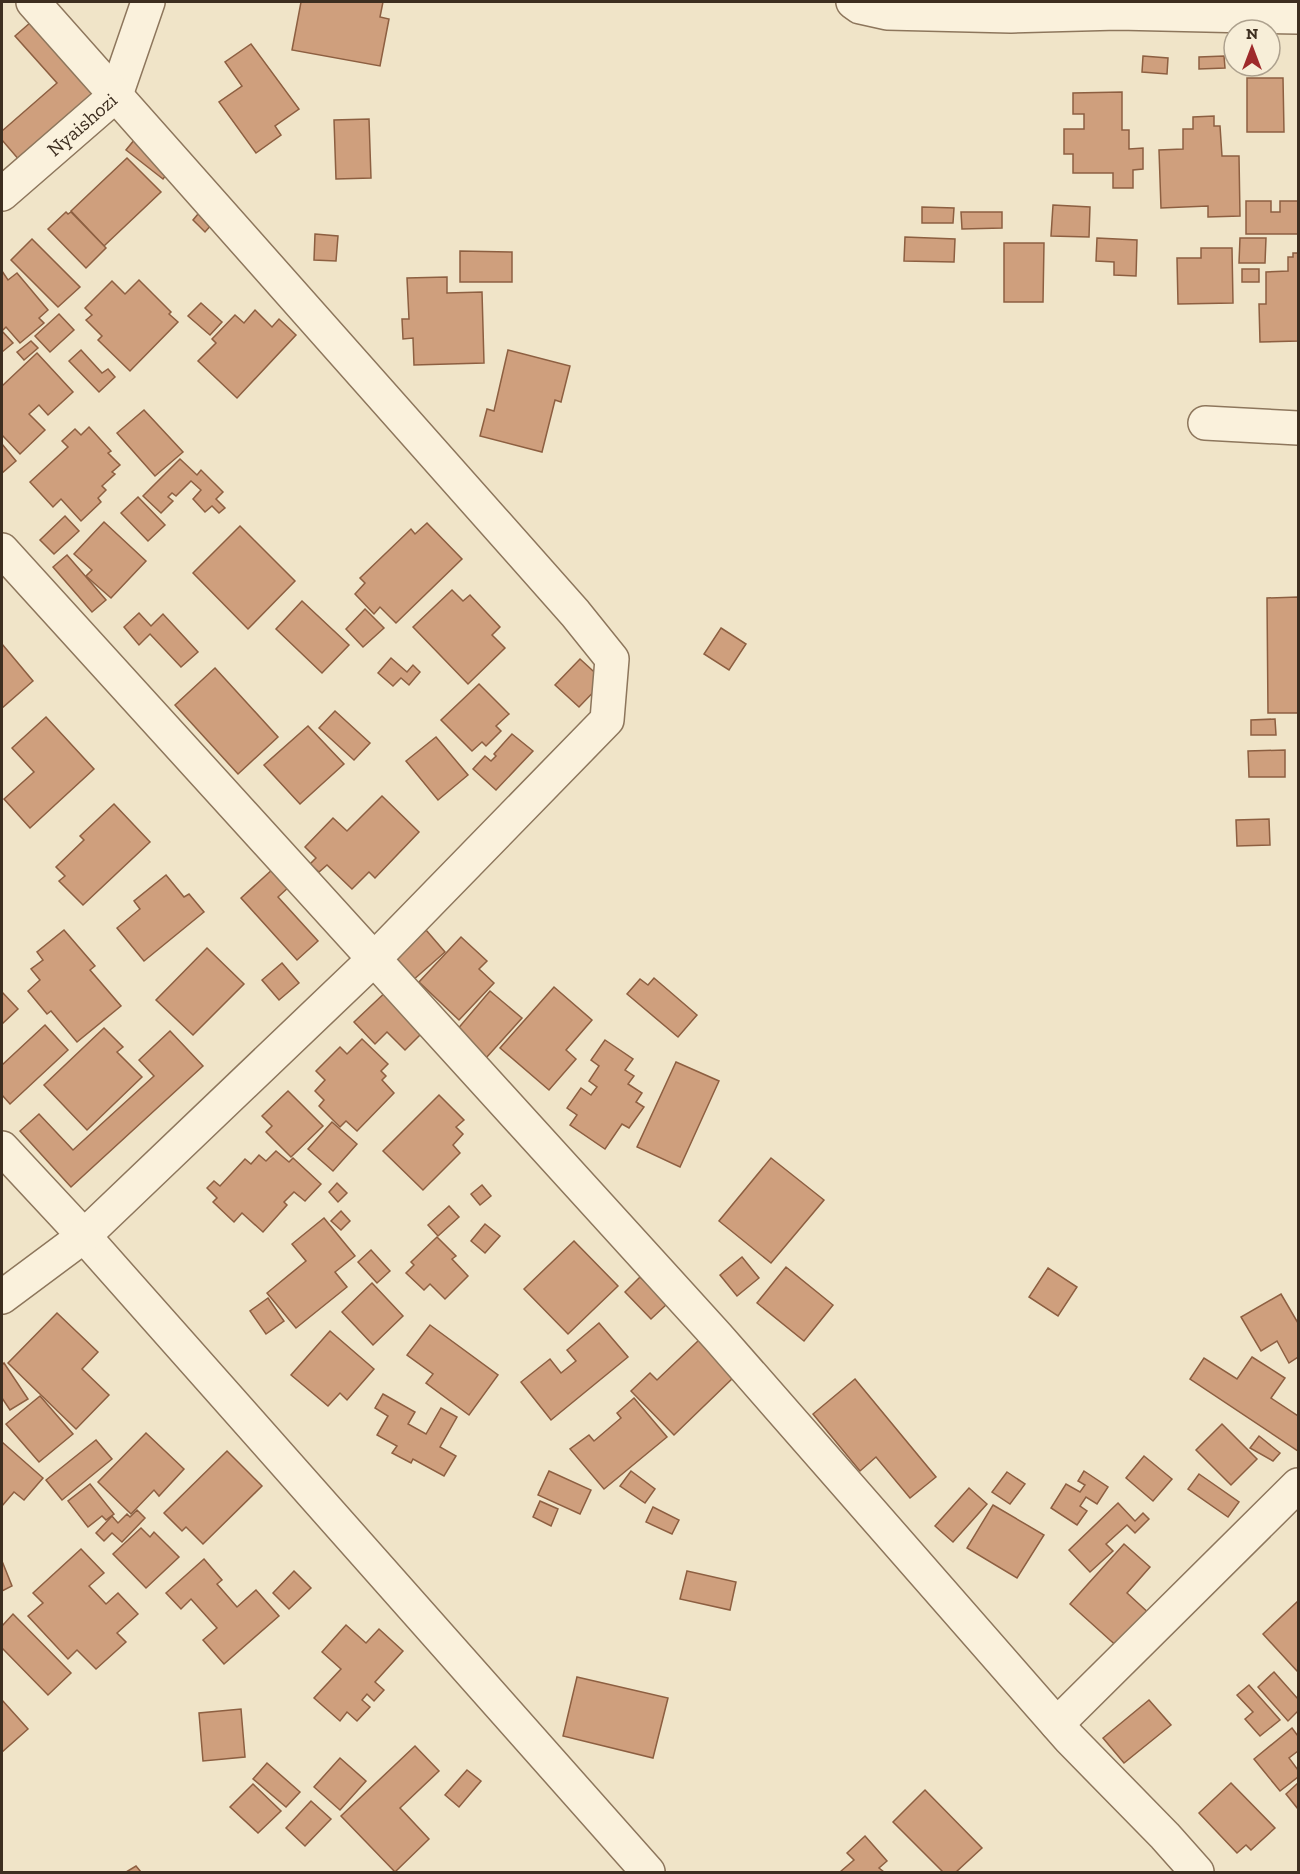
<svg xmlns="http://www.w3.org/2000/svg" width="1300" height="1874" font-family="'Zilla Slab',serif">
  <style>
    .building { fill: #cf9f7d; stroke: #8d5f41; stroke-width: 1.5 }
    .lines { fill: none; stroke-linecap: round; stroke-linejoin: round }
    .minor-casing { stroke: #8d765c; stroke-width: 36 }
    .minor { stroke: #faf1dc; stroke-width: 33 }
    .labels { text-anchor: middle; stroke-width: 5; stroke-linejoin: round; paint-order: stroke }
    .street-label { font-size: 20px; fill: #3d2e20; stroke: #f7eed8 }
  </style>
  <rect width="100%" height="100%" fill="#f0e4c8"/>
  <!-- building -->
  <g class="building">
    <path d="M301 2H383L380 17 389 19 380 66 292 50Z"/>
    <path d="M39 15 104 87 20 161 2 140V131L57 83 15 36Z"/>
    <path d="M251 44 299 109 275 126 281 135 256 153 219 102 242 86 225 62Z"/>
    <path d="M1143 56 1168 58 1167 74 1142 72Z"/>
    <path d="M1224 56 1225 68 1199 69V57Z"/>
    <path d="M1247 78H1283L1284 132H1247Z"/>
    <path d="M1122 92V130H1129V149L1143 148V169L1133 170V188H1113V173H1073V154H1064V129H1084V114H1073V93Z"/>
    <path d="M1214 116V126H1220L1222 156H1239L1240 216 1208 217V206L1161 208 1159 150 1183 149V129H1193V117Z"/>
    <path d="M369 119 371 178 336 179 334 120Z"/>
    <path d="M140 133 172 167 163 179 126 150Z"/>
    <path d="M127 158 161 192 104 246 71 211Z"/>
    <path d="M1246 201H1271V212H1280V201H1298V234H1246Z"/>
    <path d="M208 202 221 214 205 232 193 220Z"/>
    <path d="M1053 205 1090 207 1089 237 1051 236Z"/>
    <path d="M922 207 954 208 953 223H922Z"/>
    <path d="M66 212 68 214 71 212 106 248 86 268 48 229Z"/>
    <path d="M961 212H1002V228L962 229Z"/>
    <path d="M315 234 338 236 336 261 314 260Z"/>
    <path d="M905 237 955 239 954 262 904 261Z"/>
    <path d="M1097 238 1137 240 1136 276 1114 275V262L1096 261Z"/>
    <path d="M1240 238H1266L1265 263H1239Z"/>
    <path d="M32 239 80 287 58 307 11 260Z"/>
    <path d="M1004 243H1044L1043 302H1004Z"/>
    <path d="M1201 248H1232L1233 303 1178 304 1177 258H1201Z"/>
    <path d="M460 251 512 252V282H460Z"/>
    <path d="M1293 253H1298V341L1260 342 1259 304H1266V272L1288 271V257H1293Z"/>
    <rect x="1242" y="269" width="17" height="13"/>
    <path d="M2 271 8 280 17 273 48 310 39 318 44 323 20 343 6 327 2 331 13 343 2 352Z"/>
    <path d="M447 277V293L482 292 484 363 414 365 413 338 403 339 402 319H409L407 278Z"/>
    <path d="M139 280 171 312 169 314 178 322 130 371 98 340 102 336 86 320 92 315 85 308 112 281 125 294Z"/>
    <path d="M201 303 222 322 210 335 188 316Z"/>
    <path d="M255 310 272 327 279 319 296 335 237 398 198 361 216 343 212 339 235 315 244 323Z"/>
    <path d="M59 314 74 330 50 352 35 336Z"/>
    <path d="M31 341 38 348 24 360 17 352Z"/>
    <path d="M81 350 102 373 108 369 115 377 99 392 69 361Z"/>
    <path d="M508 350 570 366 561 402 555 400 542 452 480 436 487 409 494 411Z"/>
    <path d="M37 353 73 392 48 415 39 405 29 414 45 430 20 454 2 435V386Z"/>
    <path d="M144 410 183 452 155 476 117 433Z"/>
    <path d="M89 427 111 451 108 453 120 465 112 472 115 474 102 486 106 490 98 498 101 502 81 521 61 499 53 507 30 482 68 447 62 441 75 429 81 435Z"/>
    <path d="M2 444 16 461 2 473Z"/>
    <path d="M180 459 197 475 201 470 223 492 216 499 225 508 219 513 212 506 205 512 193 499 201 490 191 481 176 496 172 493 168 497 173 501 161 513 143 496Z"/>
    <path d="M138 497 165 525 148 541 121 513Z"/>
    <path d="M65 516 79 531 54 554 40 540Z"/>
    <path d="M104 522 146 561 111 598 86 576 92 570 74 554Z"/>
    <path d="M427 523 462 559 396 623 380 607 374 614 355 594 365 583 360 578 411 529 415 534Z"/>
    <path d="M240 526 295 581 248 629 193 573Z"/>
    <path d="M67 555 106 600 92 612 53 567Z"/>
    <path d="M452 590 463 601 470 595 500 627 492 635 505 648 468 684 413 627Z"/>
    <path d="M1298 597V713H1268L1267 598Z"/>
    <path d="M302 601 349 645 322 673 276 629Z"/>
    <path d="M365 609 384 628 363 647 346 629Z"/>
    <path d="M139 613 151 626 163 614 198 652 181 667 150 634 139 645 124 627Z"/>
    <path d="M721 628 746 644 729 670 704 654Z"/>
    <path d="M2 644 33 681 2 708Z"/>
    <path d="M391 658 407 672 413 665 420 672 409 685 401 678 393 686 378 673Z"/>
    <path d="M580 659 604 681 579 707 555 685Z"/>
    <path d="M215 668 278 737 238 774 175 705Z"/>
    <path d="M479 684 509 714 496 726 501 731 486 746 482 742 472 751 441 720Z"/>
    <path d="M335 711 370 743 354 760 319 728Z"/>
    <path d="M46 717 94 769 30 828 4 799 34 772 12 748Z"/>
    <path d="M1275 719 1276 735H1251V720Z"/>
    <path d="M308 726 344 764 300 804 264 765Z"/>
    <path d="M512 734 533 751 496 790 473 769 485 756 491 761 496 756 494 754Z"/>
    <path d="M436 737 468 775 438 800 406 761Z"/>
    <path d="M1285 750V777H1249L1248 751Z"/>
    <path d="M382 796 419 832 375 878 369 872 352 889 327 865 319 872 310 864 316 858 305 847 333 818 347 831Z"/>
    <path d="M114 804 150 842 83 905 59 881 65 876 56 867 84 840 80 836Z"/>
    <path d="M1269 819 1270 845 1237 846 1236 820Z"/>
    <path d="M274 868 290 886 278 897 318 941 297 960 241 898Z"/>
    <path d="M166 875 184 897 189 894 204 912 144 961 117 928 140 909 134 901Z"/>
    <path d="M64 930 95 966 90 970 121 1006 77 1042 51 1011 47 1014 28 991 40 980 31 969 43 960 37 952Z"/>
    <path d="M426 930 445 952 412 981 393 960Z"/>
    <path d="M461 937 487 961 479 969 494 983 459 1020 419 982Z"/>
    <path d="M207 948 244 984 193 1035 156 1000Z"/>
    <path d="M282 963 299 983 279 1000 262 980Z"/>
    <path d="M654 978 697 1015 678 1037 627 994 640 979 648 985Z"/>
    <path d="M391 987 429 1026 405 1050 387 1032 375 1044 354 1022Z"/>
    <path d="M554 987 592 1020 566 1050 576 1059 549 1090 500 1048Z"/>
    <path d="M490 991 522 1018 486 1058 456 1031Z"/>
    <path d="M2 992 18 1009 2 1024Z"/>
    <path d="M45 1025 68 1050 10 1104 2 1095V1065Z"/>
    <path d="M104 1028 123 1047 117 1052 142 1077 87 1130 44 1085Z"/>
    <path d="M170 1031 203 1066 71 1187 20 1131 39 1114 73 1150 154 1076 139 1060Z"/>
    <path d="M362 1039 388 1064 381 1071 386 1076 382 1080 394 1093 357 1131 346 1121 340 1127 319 1106 324 1100 315 1091 325 1080 316 1071 340 1047 347 1054Z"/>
    <path d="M605 1040 633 1059 625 1070 634 1076 628 1084 642 1093 636 1102 644 1107 629 1128 622 1124 605 1149 570 1125 577 1115 567 1108 581 1088 591 1095 597 1087 589 1081 599 1066 591 1060Z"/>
    <path d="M676 1062 719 1081 680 1167 637 1147Z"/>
    <path d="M288 1091 323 1126 291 1157 266 1132 272 1126 262 1116Z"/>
    <path d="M439 1095 464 1120 456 1127 463 1134 453 1145 460 1153 423 1190 383 1151Z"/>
    <path d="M332 1122 357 1144 333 1171 308 1149Z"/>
    <path d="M276 1151 289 1162 293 1158 321 1184 305 1201 294 1192 284 1202 287 1205 263 1232 242 1213 234 1222 213 1202 217 1198 207 1188 214 1181 220 1186 245 1159 251 1164 259 1155 266 1161Z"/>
    <path d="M771 1158 824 1200 771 1263 719 1221Z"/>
    <path d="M337 1183 347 1193 338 1202 329 1192Z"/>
    <path d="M482 1185 491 1196 480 1205 471 1194Z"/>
    <path d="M449 1206 459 1217 438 1236 428 1225Z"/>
    <path d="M341 1211 350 1221 341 1230 331 1221Z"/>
    <path d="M324 1218 355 1256 335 1272 347 1287 296 1328 267 1293 306 1261 292 1244Z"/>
    <path d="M485 1224 500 1236 485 1253 471 1241Z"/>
    <path d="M437 1237 456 1256 452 1259 468 1276 445 1299 430 1284 424 1290 406 1273 414 1265 411 1262Z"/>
    <path d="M574 1241 618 1286 568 1334 524 1289Z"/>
    <path d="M371 1250 390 1271 377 1283 358 1262Z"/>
    <path d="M742 1257 759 1278 737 1296 720 1275Z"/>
    <path d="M786 1267 833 1305 804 1341 757 1303Z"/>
    <path d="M1048 1268 1077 1287 1058 1316 1029 1297Z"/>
    <path d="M640 1277 667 1304 651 1319 625 1292Z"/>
    <path d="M372 1283 403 1316 373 1345 342 1312Z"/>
    <path d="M1281 1294 1298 1323V1357L1289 1363 1277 1341 1261 1351 1241 1317Z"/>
    <path d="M268 1298 284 1321 266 1334 250 1311Z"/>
    <path d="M57 1313 98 1352 82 1369 109 1395 76 1429 8 1363Z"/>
    <path d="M599 1323 628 1357 551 1420 521 1382 550 1359 561 1373 576 1361 567 1350Z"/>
    <path d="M430 1325 498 1375 469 1415 426 1383 433 1374 407 1355Z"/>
    <path d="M330 1331 374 1369 347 1400 340 1393 328 1406 291 1375Z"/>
    <path d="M699 1340 734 1377 674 1435 631 1391 650 1373 657 1380Z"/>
    <path d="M1252 1357 1285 1378 1271 1398 1298 1416V1451L1190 1379 1204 1358 1237 1379Z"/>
    <path d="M4 1363 28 1399 10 1410 2 1398V1365Z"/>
    <path d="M855 1379 936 1477 910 1498 876 1457 860 1471 813 1414Z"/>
    <path d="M383 1394 415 1412 408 1424 426 1434 441 1408 457 1417 440 1447 456 1456 444 1476 413 1459 411 1463 392 1453 397 1446 377 1435 388 1416 375 1408Z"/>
    <path d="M40 1396 73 1434 39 1462 6 1424Z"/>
    <path d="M634 1398 667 1437 604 1489 570 1449 589 1435 594 1441 621 1418 617 1413Z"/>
    <path d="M1222 1424 1257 1459 1231 1485 1196 1450Z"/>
    <path d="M146 1433 184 1469 159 1496 154 1490 131 1514 98 1482Z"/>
    <path d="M1259 1436 1280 1453 1273 1461 1250 1448Z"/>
    <path d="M96 1440 112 1459 62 1500 46 1480Z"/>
    <path d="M2 1442 43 1478 24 1500 14 1492 2 1506Z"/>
    <path d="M227 1451 262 1486 203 1544 186 1527 182 1531 164 1513Z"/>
    <path d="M1144 1456 1172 1479 1153 1501 1126 1478Z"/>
    <path d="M549 1471 591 1490 580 1514 538 1495Z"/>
    <path d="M631 1471 655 1489 645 1503 620 1486Z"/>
    <path d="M1084 1471 1108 1487 1097 1504 1086 1497 1080 1506 1087 1511 1077 1525 1051 1508 1066 1484 1080 1492 1085 1485 1078 1481Z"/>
    <path d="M1007 1472 1025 1484 1010 1504 992 1492Z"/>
    <path d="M1199 1474 1239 1502 1228 1517 1188 1489Z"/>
    <path d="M90 1484 114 1514 106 1520 102 1516 88 1527 68 1501Z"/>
    <path d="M969 1488 987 1504 953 1542 935 1526Z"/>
    <path d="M540 1501 558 1509 551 1526 533 1517Z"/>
    <path d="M1118 1503 1135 1521 1143 1513 1149 1519 1135 1533 1127 1525 1106 1544 1113 1551 1090 1572 1069 1550Z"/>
    <path d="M993 1505 1044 1535 1017 1578 967 1548Z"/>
    <path d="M653 1507 679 1520 672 1534 646 1522Z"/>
    <path d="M137 1510 145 1518 122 1542 112 1533 104 1541 96 1533 112 1516 118 1523 127 1514 130 1517Z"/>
    <path d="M141 1528 150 1537 154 1532 179 1557 146 1588 113 1554Z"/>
    <path d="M1124 1544 1150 1567 1127 1593 1152 1616 1121 1650 1070 1604Z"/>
    <path d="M81 1549 104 1573 89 1586 106 1604 118 1593 138 1614 117 1633 126 1642 96 1669 77 1650 68 1659 28 1616 43 1603 33 1593Z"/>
    <path d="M204 1559 222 1580 217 1584 237 1607 256 1590 279 1616 224 1664 203 1640 217 1628 191 1599 181 1609 166 1593Z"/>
    <path d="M2 1561 12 1586 2 1591Z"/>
    <path d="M294 1571 311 1588 289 1609 273 1593Z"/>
    <path d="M687 1571 736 1582 730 1610 680 1599Z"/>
    <path d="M1298 1601V1672L1263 1634Z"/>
    <path d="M13 1614 71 1673 48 1695 2 1648V1626Z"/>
    <path d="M346 1625 366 1643 379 1629 403 1651 375 1682 384 1690 374 1701 367 1694 362 1700 370 1707 357 1721 347 1712 340 1721 314 1698 341 1669 322 1652Z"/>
    <path d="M1274 1672 1298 1699V1711L1288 1721 1258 1687Z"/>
    <path d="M577 1677 668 1698 653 1758 563 1736Z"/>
    <path d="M1249 1685 1280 1720 1260 1736 1245 1719 1253 1712 1237 1695Z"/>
    <path d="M2 1700 28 1729 2 1752Z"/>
    <path d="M1149 1700 1171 1725 1124 1763 1103 1738Z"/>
    <path d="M241 1709 245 1757 203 1761 199 1713Z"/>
    <path d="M1292 1728 1298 1736V1751L1289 1758 1298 1770V1777L1280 1791 1254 1759Z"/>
    <path d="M415 1746 439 1771 400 1808 429 1839 395 1872 341 1816Z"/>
    <path d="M340 1758 366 1781 340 1810 314 1787Z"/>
    <path d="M267 1763 300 1792 286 1807 253 1779Z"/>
    <path d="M467 1770 481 1781 459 1807 445 1795Z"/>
    <path d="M1231 1783 1275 1828 1251 1850 1246 1845 1237 1853 1199 1813Z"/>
    <path d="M1298 1783V1809L1286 1794Z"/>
    <path d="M253 1784 281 1811 258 1833 230 1807Z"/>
    <path d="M925 1790 982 1848 956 1872H943L893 1822Z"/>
    <path d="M311 1801 331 1819 305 1846 286 1828Z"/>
    <path d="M865 1836 887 1861 879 1868 884 1872H840L854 1860 847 1853Z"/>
    <path d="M136 1866 141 1872H126Z"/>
  </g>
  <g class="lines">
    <!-- minor casing -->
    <g class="minor-casing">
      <g id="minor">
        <path d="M853 2 860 7 887 13 1011 16 1118 13 1298 17"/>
        <path id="s1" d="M2 194 116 95 148 2"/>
        <path d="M1205 423 1298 428"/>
        <path d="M2 550 717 1336 1069 1738 1165 1836 1197 1872"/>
        <path d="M2 1148 84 1236 648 1872"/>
        <path d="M2 1297 84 1236 374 959 607 720 612 659 575 613 33 2"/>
        <path d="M1057 1724 1298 1485"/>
      </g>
    </g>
    <!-- minor -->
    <use href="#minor" class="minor"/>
  </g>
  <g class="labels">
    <!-- street labels -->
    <g class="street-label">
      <text dy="7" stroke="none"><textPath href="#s1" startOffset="106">Nyaishozi</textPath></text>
    </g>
  </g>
  <!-- border -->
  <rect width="1300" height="1874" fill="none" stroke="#3d2e20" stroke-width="6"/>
  <!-- north arrow -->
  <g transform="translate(1252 48)"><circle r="28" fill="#f7eed8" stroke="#ada18e" stroke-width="1.5"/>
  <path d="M0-4.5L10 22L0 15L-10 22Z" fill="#9e2a2b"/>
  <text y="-9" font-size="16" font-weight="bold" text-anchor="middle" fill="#3d2e20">N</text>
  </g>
</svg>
